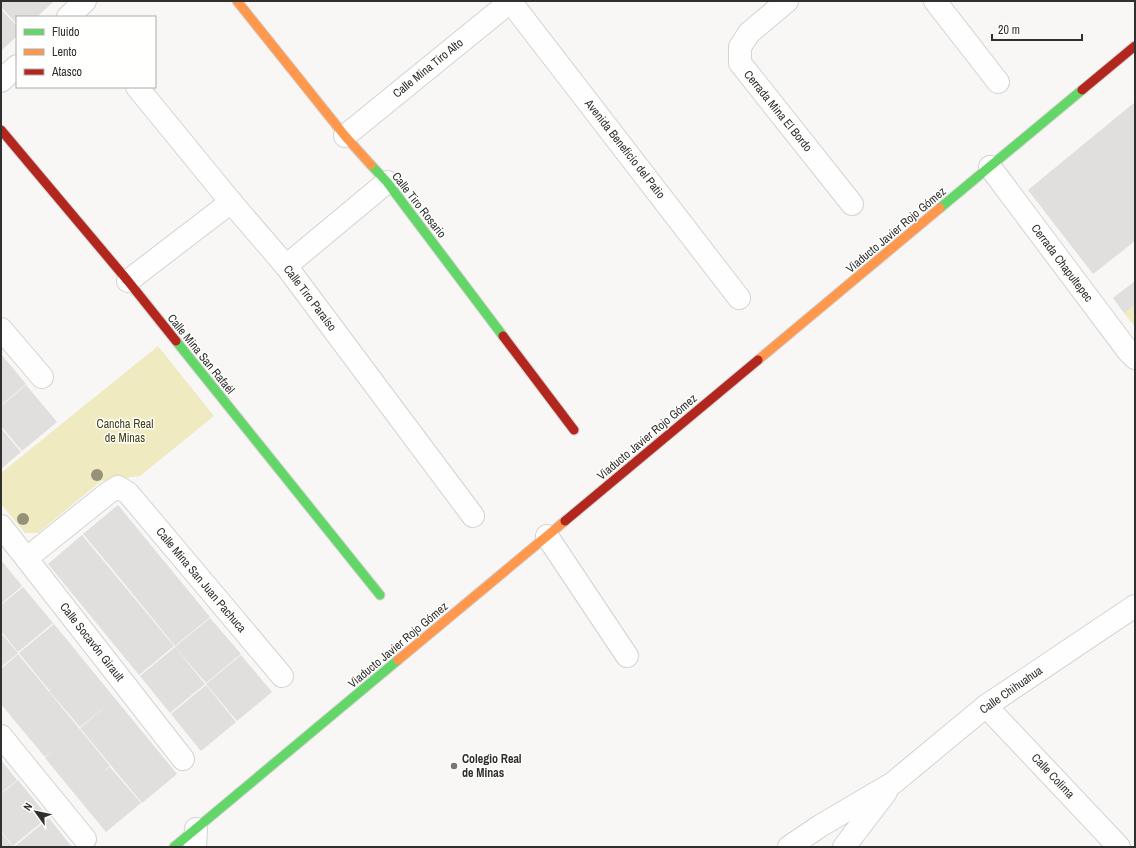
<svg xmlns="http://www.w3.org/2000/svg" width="1136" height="848" font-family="'Archivo Narrow',sans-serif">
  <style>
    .green { fill: #f0eac0 }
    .building { fill: #e0dfde }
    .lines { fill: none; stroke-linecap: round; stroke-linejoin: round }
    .street-casing { stroke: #d3d3d2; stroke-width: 24 }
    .fast-casing { stroke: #d3d3d2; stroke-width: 11 }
    .slow-casing { stroke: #d3d3d2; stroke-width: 11 }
    .jam-casing { stroke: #d3d3d2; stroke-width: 11 }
    .street { stroke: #fefefe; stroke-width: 22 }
    .fast { stroke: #63d668; stroke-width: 9 }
    .slow { stroke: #ff974d; stroke-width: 9 }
    .jam { stroke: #b3261e; stroke-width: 9 }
    .tree { fill: #969279 }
    .poi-dot { fill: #767675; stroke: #fffffe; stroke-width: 1.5 }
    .labels { text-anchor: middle; stroke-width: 3; stroke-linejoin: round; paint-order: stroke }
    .street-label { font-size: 12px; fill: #30302f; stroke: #fffffe }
    .park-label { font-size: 12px; fill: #453f13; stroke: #fffffe }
    .poi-label { font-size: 12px; font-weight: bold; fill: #30302f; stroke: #fffffe; text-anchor: start }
  </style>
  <rect width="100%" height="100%" fill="#f8f7f6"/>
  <!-- green -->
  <g class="green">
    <path d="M1135 305V327L1124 313Z"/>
    <path d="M158 346 214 416 140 476 101 481 38 533H25L1 504V473Z"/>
  </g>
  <!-- building -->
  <g class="building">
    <path d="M1 1H54L37 17H17V24L1 7Z"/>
    <path d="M1 9 17 26V36L1 51Z"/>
    <path d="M1135 102V241L1093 274 1028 190Z"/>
    <path d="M1135 281V305L1124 313 1113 298Z"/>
    <path d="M1 354 26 384 1 405Z"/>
    <path d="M26 385 57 422 22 451 1 426V406Z"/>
    <path d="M1 428 21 452 1 469Z"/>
    <path d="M118 505 210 617 175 646 114 571 121 565 114 571 83 534Z"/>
    <path d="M82 535 174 646 139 675 48 564Z"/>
    <path d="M1 560 22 586 1 604Z"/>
    <path d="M23 587 53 623 18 652 1 631V605Z"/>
    <path d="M210 618 241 654 206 683 175 647Z"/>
    <path d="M54 624 177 774 142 803 80 728 111 702 80 727 49 691 53 686 49 690 19 653Z"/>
    <path d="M1 633 18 653 1 667Z"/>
    <path d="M175 647 205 684 170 713 140 676Z"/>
    <path d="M18 654 110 766 103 772 110 767 141 803 106 832 45 758 52 752 45 757 14 720 21 714 14 720 1 704V669Z"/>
    <path d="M241 655 272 692 237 721 206 684Z"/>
    <path d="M206 685 236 722 201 751 171 714Z"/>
    <path d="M1 760 17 780 1 793Z"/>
    <path d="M18 780 48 817 13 846 1 831V794Z"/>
    <path d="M49 818 72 847H14Z"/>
    <path d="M1 832 13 847H1Z"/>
  </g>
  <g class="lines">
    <!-- street casing -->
    <g class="street-casing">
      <g id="street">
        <path d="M510 1 739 298"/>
        <path d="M787 1 749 33 740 47V63L852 204"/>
        <path d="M935 1 998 82"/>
        <path d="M68 17 85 1"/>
        <path d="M1 81 17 66"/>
        <path d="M137 87 231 202 286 266 473 516"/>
        <path d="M345 136 511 1"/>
        <path d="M990 167 1128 351 1135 358"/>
        <path d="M286 266 387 182"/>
        <path d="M128 281 231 202"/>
        <path d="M1 329 42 377"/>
        <path d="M1 526 183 759"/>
        <path d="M547 536 627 656"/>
        <path d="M27 558 108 493 118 487 128 493 282 676"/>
        <path d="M986 706 1119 847"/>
        <path d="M1 736 85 839"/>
        <path d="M195 847 196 829"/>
        <path d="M789 847 820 826 893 783 986 706 1135 606"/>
        <path d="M844 847 886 792"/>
      </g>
    </g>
    <!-- fast casing -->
    <g class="fast-casing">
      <g id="fast">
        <path d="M371 165 387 182 503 336"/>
        <path d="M940 208 1082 90"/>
        <path d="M176 341 380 595"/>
        <path d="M174 847 398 660"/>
      </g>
    </g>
    <!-- slow casing -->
    <g class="slow-casing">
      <g id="slow">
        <path d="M237 1 345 136 371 165"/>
        <path d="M758 360 940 208"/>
        <path d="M398 660 565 521"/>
      </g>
    </g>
    <!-- jam casing -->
    <g class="jam-casing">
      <g id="jam">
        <path d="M1082 90 1135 46"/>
        <path d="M1 130 128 281 176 341"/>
        <path d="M503 336 574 430"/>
        <path d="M565 521 758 360"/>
      </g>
    </g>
    <!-- street -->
    <use href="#street" class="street"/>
    <!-- fast -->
    <use href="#fast" class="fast"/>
    <!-- slow -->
    <use href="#slow" class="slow"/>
    <!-- jam -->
    <use href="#jam" class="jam"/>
  </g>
  <!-- trees -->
  <g class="tree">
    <circle cx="97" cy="475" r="6"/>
    <circle cx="23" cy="519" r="6"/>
  </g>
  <!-- markers -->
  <circle class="poi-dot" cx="454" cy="766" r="4"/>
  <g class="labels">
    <!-- street labels -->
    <g class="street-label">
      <text transform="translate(428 68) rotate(-39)" y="4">Calle Mina Tiro Alto</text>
      <text transform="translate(778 111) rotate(51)" y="4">Cerrada Mina El Bordo</text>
      <text transform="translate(625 149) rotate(52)" y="4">Avenida Beneficio del Patio</text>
      <text transform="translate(419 205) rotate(52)" y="4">Calle Tiro Rosario</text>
      <text transform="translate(896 230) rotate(-40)" y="4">Viaducto Javier Rojo Gómez</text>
      <text transform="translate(1062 263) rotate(53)" y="4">Cerrada Chapultepec</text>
      <text transform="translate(310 298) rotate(53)" y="4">Calle Tiro Paraíso</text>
      <text transform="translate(201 354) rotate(51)" y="4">Calle Mina San Rafaél</text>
      <text transform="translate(647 437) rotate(-40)" y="4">Viaducto Javier Rojo Gómez</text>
      <text transform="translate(201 580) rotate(50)" y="4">Calle Mina San Juan Pachuca</text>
      <text transform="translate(92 642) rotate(52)" y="4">Calle Socavón Girault</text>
      <text transform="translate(398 645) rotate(-40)" y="4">Viaducto Javier Rojo Gómez</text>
      <text transform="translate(1011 690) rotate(-35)" y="4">Calle Chihuahua</text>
      <text transform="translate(1053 776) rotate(47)" y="4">Calle Colima</text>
    </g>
    <!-- park labels -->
    <g class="park-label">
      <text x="125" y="428">Cancha Real<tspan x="125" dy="14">de Minas</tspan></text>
    </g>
    <!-- poi labels -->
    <g class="poi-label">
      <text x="462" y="763">Colegio Real<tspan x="462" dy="14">de Minas</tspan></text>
    </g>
  </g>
  <!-- border -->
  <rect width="1136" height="848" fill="none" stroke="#30302f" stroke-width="4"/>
  <!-- legend -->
  <rect x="16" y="16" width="140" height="72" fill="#fffffe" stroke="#acacab"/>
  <rect x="24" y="29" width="20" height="6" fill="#63d668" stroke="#acacab"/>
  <text x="52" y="36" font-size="12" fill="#30302f">Fluido</text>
  <rect x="24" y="49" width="20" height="6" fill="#ff974d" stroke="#acacab"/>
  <text x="52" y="56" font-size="12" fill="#30302f">Lento</text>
  <rect x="24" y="69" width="20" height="6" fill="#b3261e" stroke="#acacab"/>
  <text x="52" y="76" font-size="12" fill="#30302f">Atasco</text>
  <!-- north arrow -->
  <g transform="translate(36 812) rotate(303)" stroke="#fffffe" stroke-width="3" paint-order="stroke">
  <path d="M0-3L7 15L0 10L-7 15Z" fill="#30302f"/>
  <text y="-6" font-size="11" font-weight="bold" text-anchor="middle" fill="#30302f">N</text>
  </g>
  <!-- scale -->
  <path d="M992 34v6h90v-6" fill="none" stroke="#30302f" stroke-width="2"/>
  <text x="998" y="34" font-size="12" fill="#30302f" stroke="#fffffe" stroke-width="3" paint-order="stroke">20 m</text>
</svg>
